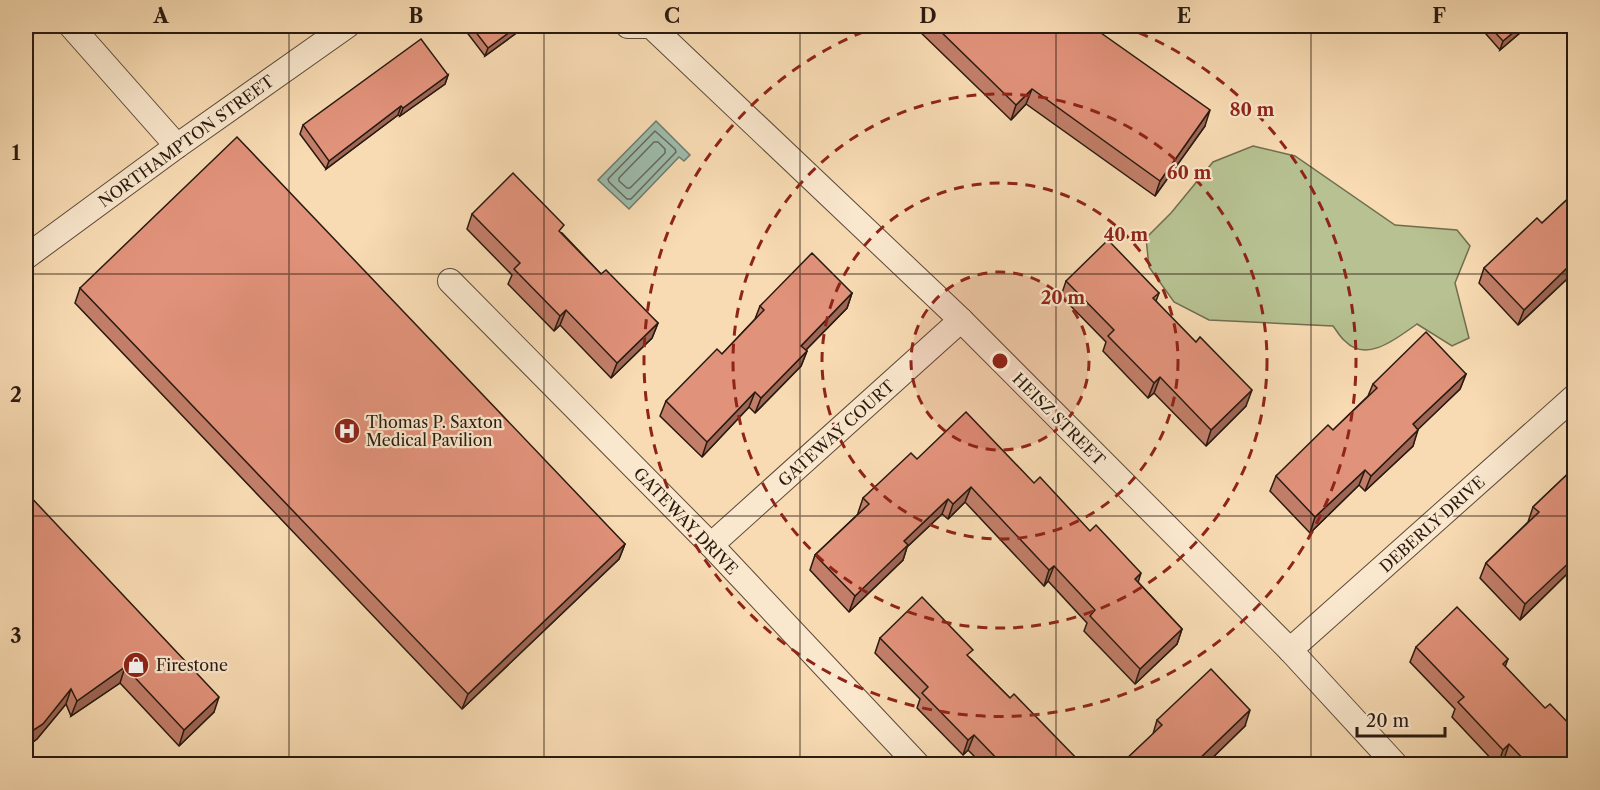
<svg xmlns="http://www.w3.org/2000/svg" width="1600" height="790" font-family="'Libre Caslon Text',serif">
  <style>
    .green { fill: #b7c191; stroke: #706e50; stroke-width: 1.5 }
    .water { fill: #9dbbab; stroke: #6f7b6d; stroke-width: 1.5 }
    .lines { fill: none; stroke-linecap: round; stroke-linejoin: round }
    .shore { stroke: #636a5e; stroke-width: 1.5 }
    .service-casing { stroke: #5d4a39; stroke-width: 14 }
    .minor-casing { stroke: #5d4a39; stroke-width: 26 }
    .service { stroke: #fae8ce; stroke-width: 12 }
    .minor { stroke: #fae8ce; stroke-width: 24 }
    .wall { fill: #c27e69; stroke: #291a10; stroke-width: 1.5 }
    .shaded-wall { fill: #9e6655; stroke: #291a10; stroke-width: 1.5 }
    .building { fill: #e1927a; stroke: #291a10; stroke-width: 1.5 }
    .grid { fill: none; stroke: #291a10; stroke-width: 1.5; stroke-opacity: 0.55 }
    .ring { fill: none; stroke: #8f2418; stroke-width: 3; stroke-dasharray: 10 8 }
    .labels { text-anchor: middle; stroke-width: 4.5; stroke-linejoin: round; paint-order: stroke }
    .street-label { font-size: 16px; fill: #291a10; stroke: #fae8ce }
    .poi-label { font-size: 16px; fill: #291a10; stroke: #fae8ce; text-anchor: start }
    .centre { fill: #8f2418; stroke: #fae8ce; stroke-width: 3 }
    .ring-label { font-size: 18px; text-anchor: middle; font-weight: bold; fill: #8f2418; stroke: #fae8ce; stroke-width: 4.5; stroke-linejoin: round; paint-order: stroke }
    .neatline { fill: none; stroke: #291a10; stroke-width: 2 }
    .grid-label { font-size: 20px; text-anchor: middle; font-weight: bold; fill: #291a10 }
  </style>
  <rect width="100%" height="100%" fill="#f8dbb3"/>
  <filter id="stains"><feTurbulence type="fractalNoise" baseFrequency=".00333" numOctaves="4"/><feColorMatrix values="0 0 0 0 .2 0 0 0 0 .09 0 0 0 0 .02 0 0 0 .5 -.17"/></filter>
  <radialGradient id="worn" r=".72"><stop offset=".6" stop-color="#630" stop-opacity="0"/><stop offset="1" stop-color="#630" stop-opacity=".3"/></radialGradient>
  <!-- green -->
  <path class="green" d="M1253 146 1295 156 1395 225 1457 230 1470 246 1455 283 1469 338 1452 346 1417 324C1398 337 1367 364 1345 341 1340 337 1337 331 1333 326L1209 320 1174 302 1149 267 1146 238 1171 213 1213 162Z"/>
  <!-- water -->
  <path class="water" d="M656 121 690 155 684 161 679 157 629 209 598 180Z"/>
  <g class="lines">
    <!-- shore -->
    <g class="shore">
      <path d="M655 131 675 149 676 152 631 199H627L609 182 608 179Z"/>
      <path d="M654 142H658L665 149V153L630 188H627L619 181V178Z"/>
    </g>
    <!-- service casing -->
    <g class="service-casing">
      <path id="service" d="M26 32 34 26"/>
    </g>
    <!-- minor casing -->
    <g class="minor-casing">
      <g id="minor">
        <path d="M71 26 177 146"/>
        <path d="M628 26H651L961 320 1290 650 1395 764"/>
        <path d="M26 257 177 146 347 26"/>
        <path d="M450 281 711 545 917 764"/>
        <path d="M711 545 961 320"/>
        <path d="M1290 650 1574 397"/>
      </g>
    </g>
    <!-- service -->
    <use href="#service" class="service"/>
    <!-- minor -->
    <use href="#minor" class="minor"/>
  </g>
  <!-- wall -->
  <g class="wall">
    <path d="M462 26H526L485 56Z"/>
    <path d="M914 26H1091L1205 126 1155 196 1026 104 1011 120Z"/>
    <path d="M1479 26H1528L1500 50Z"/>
    <path d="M448 75 445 84 400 116 398 115 326 169 300 134 303 125Z"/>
    <path d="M1575 192V283L1574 284 1568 278 1518 325 1479 283 1484 268 1542 223Z"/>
    <path d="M472 214 562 233 601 274 658 323 652 338 611 378 560 325 554 331 508 284 512 275 467 229Z"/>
    <path d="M1066 281 1159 293 1156 301 1246 406 1206 446 1154 393 1148 398 1103 351 1106 342 1061 296Z"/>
    <path d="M80 288 625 544 619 559 462 709 75 303Z"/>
    <path d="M852 293 847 308 806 350 807 351 801 366 755 413 749 407 702 457 660 416 666 401 722 354 755 319 760 306Z"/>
    <path d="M1466 374 1460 389 1417 430 1413 446 1365 491 1359 485 1310 533 1270 491 1276 476 1333 430 1368 396 1373 384Z"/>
    <path d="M917 459 1034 483 1138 582 1182 629 1177 644 1135 684 1084 631 1087 623 1048 581 1044 586 965 502 948 519 942 514 907 547 903 560 849 612 810 570 815 555 858 514V513L863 498Z"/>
    <path d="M1575 467V564L1573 568 1520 620 1480 578 1486 563 1528 522 1533 507Z"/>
    <path d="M26 492 214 712 179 746 120 683 71 716 66 704 37 739 26 747Z"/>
    <path d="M880 638 970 658 1010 698 1083 765H983L968 750 963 755 917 708 920 699 875 653Z"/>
    <path d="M1416 647 1508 659 1505 667 1575 765H1509L1504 759 1497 765 1452 717 1455 709 1410 662Z"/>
    <path d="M1157 720 1245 726 1205 765H1120L1153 734Z"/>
  </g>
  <!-- shaded-wall -->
  <g class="shaded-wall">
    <path d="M518 26H526L485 56 488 48Z"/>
    <path d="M1521 26H1528L1500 50 1503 41Z"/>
    <path d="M448 75 445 84 400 116 403 108Z"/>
    <path d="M1032 89 1026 104 1011 120 1016 105Z"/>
    <path d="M401 106 398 115 326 169 329 161Z"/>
    <path d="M1210 110 1205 126 1155 196 1160 181Z"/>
    <path d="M1573 262 1568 278 1518 325 1524 310Z"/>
    <path d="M852 293 847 308 795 361 801 346Z"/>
    <path d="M566 310 560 325 554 331 560 316Z"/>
    <path d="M658 323 652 338 611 378 617 363Z"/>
    <path d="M807 351 801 366 755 413 761 398Z"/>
    <path d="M1466 374 1460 389 1407 440 1413 424Z"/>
    <path d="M1160 377 1154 393 1148 398 1154 383Z"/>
    <path d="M1252 390 1246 406 1206 446 1211 430Z"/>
    <path d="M755 392 749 407 702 457 707 442Z"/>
    <path d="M1418 430 1413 446 1365 491 1371 476Z"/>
    <path d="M1365 470 1359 485 1310 533 1315 517Z"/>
    <path d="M971 487 965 502 948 519 953 504Z"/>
    <path d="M948 499 942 514 907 547 903 560 849 612 855 596 904 541Z"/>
    <path d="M625 544 619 559 462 709 468 694Z"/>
    <path d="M1574 549 1575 564 1573 568 1520 620 1525 604Z"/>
    <path d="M1054 566 1048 581 1044 586 1049 570Z"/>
    <path d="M1141 573 1136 589 1135 579Z"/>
    <path d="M1182 629 1177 644 1135 684 1140 669Z"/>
    <path d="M125 667 120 683 71 716 77 701Z"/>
    <path d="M71 689 66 704 37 739 26 747V735Z"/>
    <path d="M219 697 214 712 179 746 184 730Z"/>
    <path d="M1250 710 1245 726 1205 765H1196L1197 761Z"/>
    <path d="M974 735 968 750 963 755 968 740Z"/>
    <path d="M1509 744 1504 759 1498 765 1503 750Z"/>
  </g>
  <!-- building -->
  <g class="building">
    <path d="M471 26H518L488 48Z"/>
    <path d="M935 26H1091L1210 110 1160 181 1032 89 1016 105Z"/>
    <path d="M1489 26H1521L1503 41Z"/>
    <path d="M421 39 448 75 403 108 401 106 329 161 303 125Z"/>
    <path d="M237 137 625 544 468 694 80 288Z"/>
    <path d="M513 173 564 225 559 231 601 274 606 270 658 323 617 363 566 310 560 316 514 269 520 263 472 214Z"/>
    <path d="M1575 192V264L1573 262 1524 310 1484 268 1537 218 1542 223Z"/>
    <path d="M1108 240 1159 293 1153 298 1196 342 1200 337 1252 390 1211 430 1160 377 1154 383 1108 336 1114 330 1066 281Z"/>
    <path d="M812 253 852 293 801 346 807 351 761 398 755 392 707 442 666 401 717 349 722 354 764 310 760 306Z"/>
    <path d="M1426 332 1466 374 1413 424 1418 430 1371 476 1365 470 1315 517 1276 476 1328 425 1333 430 1377 388 1373 384Z"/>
    <path d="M966 412 1034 483 1040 477 1090 531 1096 525 1141 573 1135 579 1182 629 1140 669 1090 616 1095 610 1054 566 1049 570 971 487 953 504 948 499 904 541 908 545 855 596 815 555 869 504 863 498 911 453 917 459Z"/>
    <path d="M1575 467V557L1525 604 1486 563 1539 512 1533 507Z"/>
    <path d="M26 492 219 697 184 730 125 667 77 701 71 689 43 724 26 735Z"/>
    <path d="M922 597 973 650 967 655 1010 698 1014 694 1083 765H1003L974 735 968 740 922 693 928 687 880 638Z"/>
    <path d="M1457 607 1508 659 1503 664 1545 708 1550 704 1575 730V765H1529L1509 744 1503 750 1458 702 1464 697 1416 647Z"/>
    <path d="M1211 669 1250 710 1197 761 1200 765H1120L1162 725 1157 720Z"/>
  </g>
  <!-- grid -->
  <path class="grid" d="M289 26V764M544 26V764M800 26V764M1056 26V764M1311 26V764M26 274H1574M26 516H1574"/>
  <!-- distance rings -->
  <circle cx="1000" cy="361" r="89" fill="#8f2418" fill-opacity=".12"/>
  <g class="ring">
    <circle cx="1000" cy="361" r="89"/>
    <circle cx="1000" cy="361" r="178"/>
    <circle cx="1000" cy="361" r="267"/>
    <path d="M1122 26A356 356 0 1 1 878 26"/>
  </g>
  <!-- icons -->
  <defs>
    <g id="hospital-disc" transform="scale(1.35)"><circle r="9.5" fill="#8f2418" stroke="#fae8ce"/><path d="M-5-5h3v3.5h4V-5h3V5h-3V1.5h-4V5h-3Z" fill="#fff"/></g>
    <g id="shop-disc" transform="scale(1.35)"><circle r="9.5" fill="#8f2418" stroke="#fae8ce"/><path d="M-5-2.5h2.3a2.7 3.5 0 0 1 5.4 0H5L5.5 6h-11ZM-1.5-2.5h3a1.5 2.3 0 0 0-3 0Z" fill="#fff"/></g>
  </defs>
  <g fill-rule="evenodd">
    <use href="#hospital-disc" x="347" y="431"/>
    <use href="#shop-disc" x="136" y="665"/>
  </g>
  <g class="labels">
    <!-- street labels -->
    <g class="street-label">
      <text transform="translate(186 141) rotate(-36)" y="6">NORTHAMPTON STREET</text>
      <text transform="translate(1059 419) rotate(45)" y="6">HEISZ STREET</text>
      <text transform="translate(836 433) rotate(-42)" y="6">GATEWAY COURT</text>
      <text transform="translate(686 521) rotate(46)" y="6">GATEWAY DRIVE</text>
      <text transform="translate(1432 524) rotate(-42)" y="6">DEBERLY DRIVE</text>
    </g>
    <!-- poi labels -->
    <g class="poi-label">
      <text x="366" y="428">Thomas P. Saxton<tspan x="366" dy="18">Medical Pavilion</tspan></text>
      <text x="156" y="671">Firestone</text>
    </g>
  </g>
  <circle cx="1000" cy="361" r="9" class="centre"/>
  <g class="ring-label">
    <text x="1252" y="116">80 m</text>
    <text x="1189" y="179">60 m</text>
    <text x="1126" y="241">40 m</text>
    <text x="1063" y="304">20 m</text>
  </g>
  <!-- margin -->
  <rect width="1600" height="790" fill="none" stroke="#f8dbb3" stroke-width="66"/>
  <!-- scale -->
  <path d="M1357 727v9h88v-9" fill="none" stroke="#291a10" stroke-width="3"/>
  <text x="1366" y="727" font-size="18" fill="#291a10" stroke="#fae8ce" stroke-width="4.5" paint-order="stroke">20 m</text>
  <rect x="33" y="33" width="1534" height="724" class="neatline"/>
  <g class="grid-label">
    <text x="161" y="23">A</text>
    <text x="416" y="23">B</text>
    <text x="672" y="23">C</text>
    <text x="928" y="23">D</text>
    <text x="1184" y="23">E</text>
    <text x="1439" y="23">F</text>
    <text x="16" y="160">1</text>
    <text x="16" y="402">2</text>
    <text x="16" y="643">3</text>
  </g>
  <rect width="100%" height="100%" filter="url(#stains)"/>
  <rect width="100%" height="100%" fill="url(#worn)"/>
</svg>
